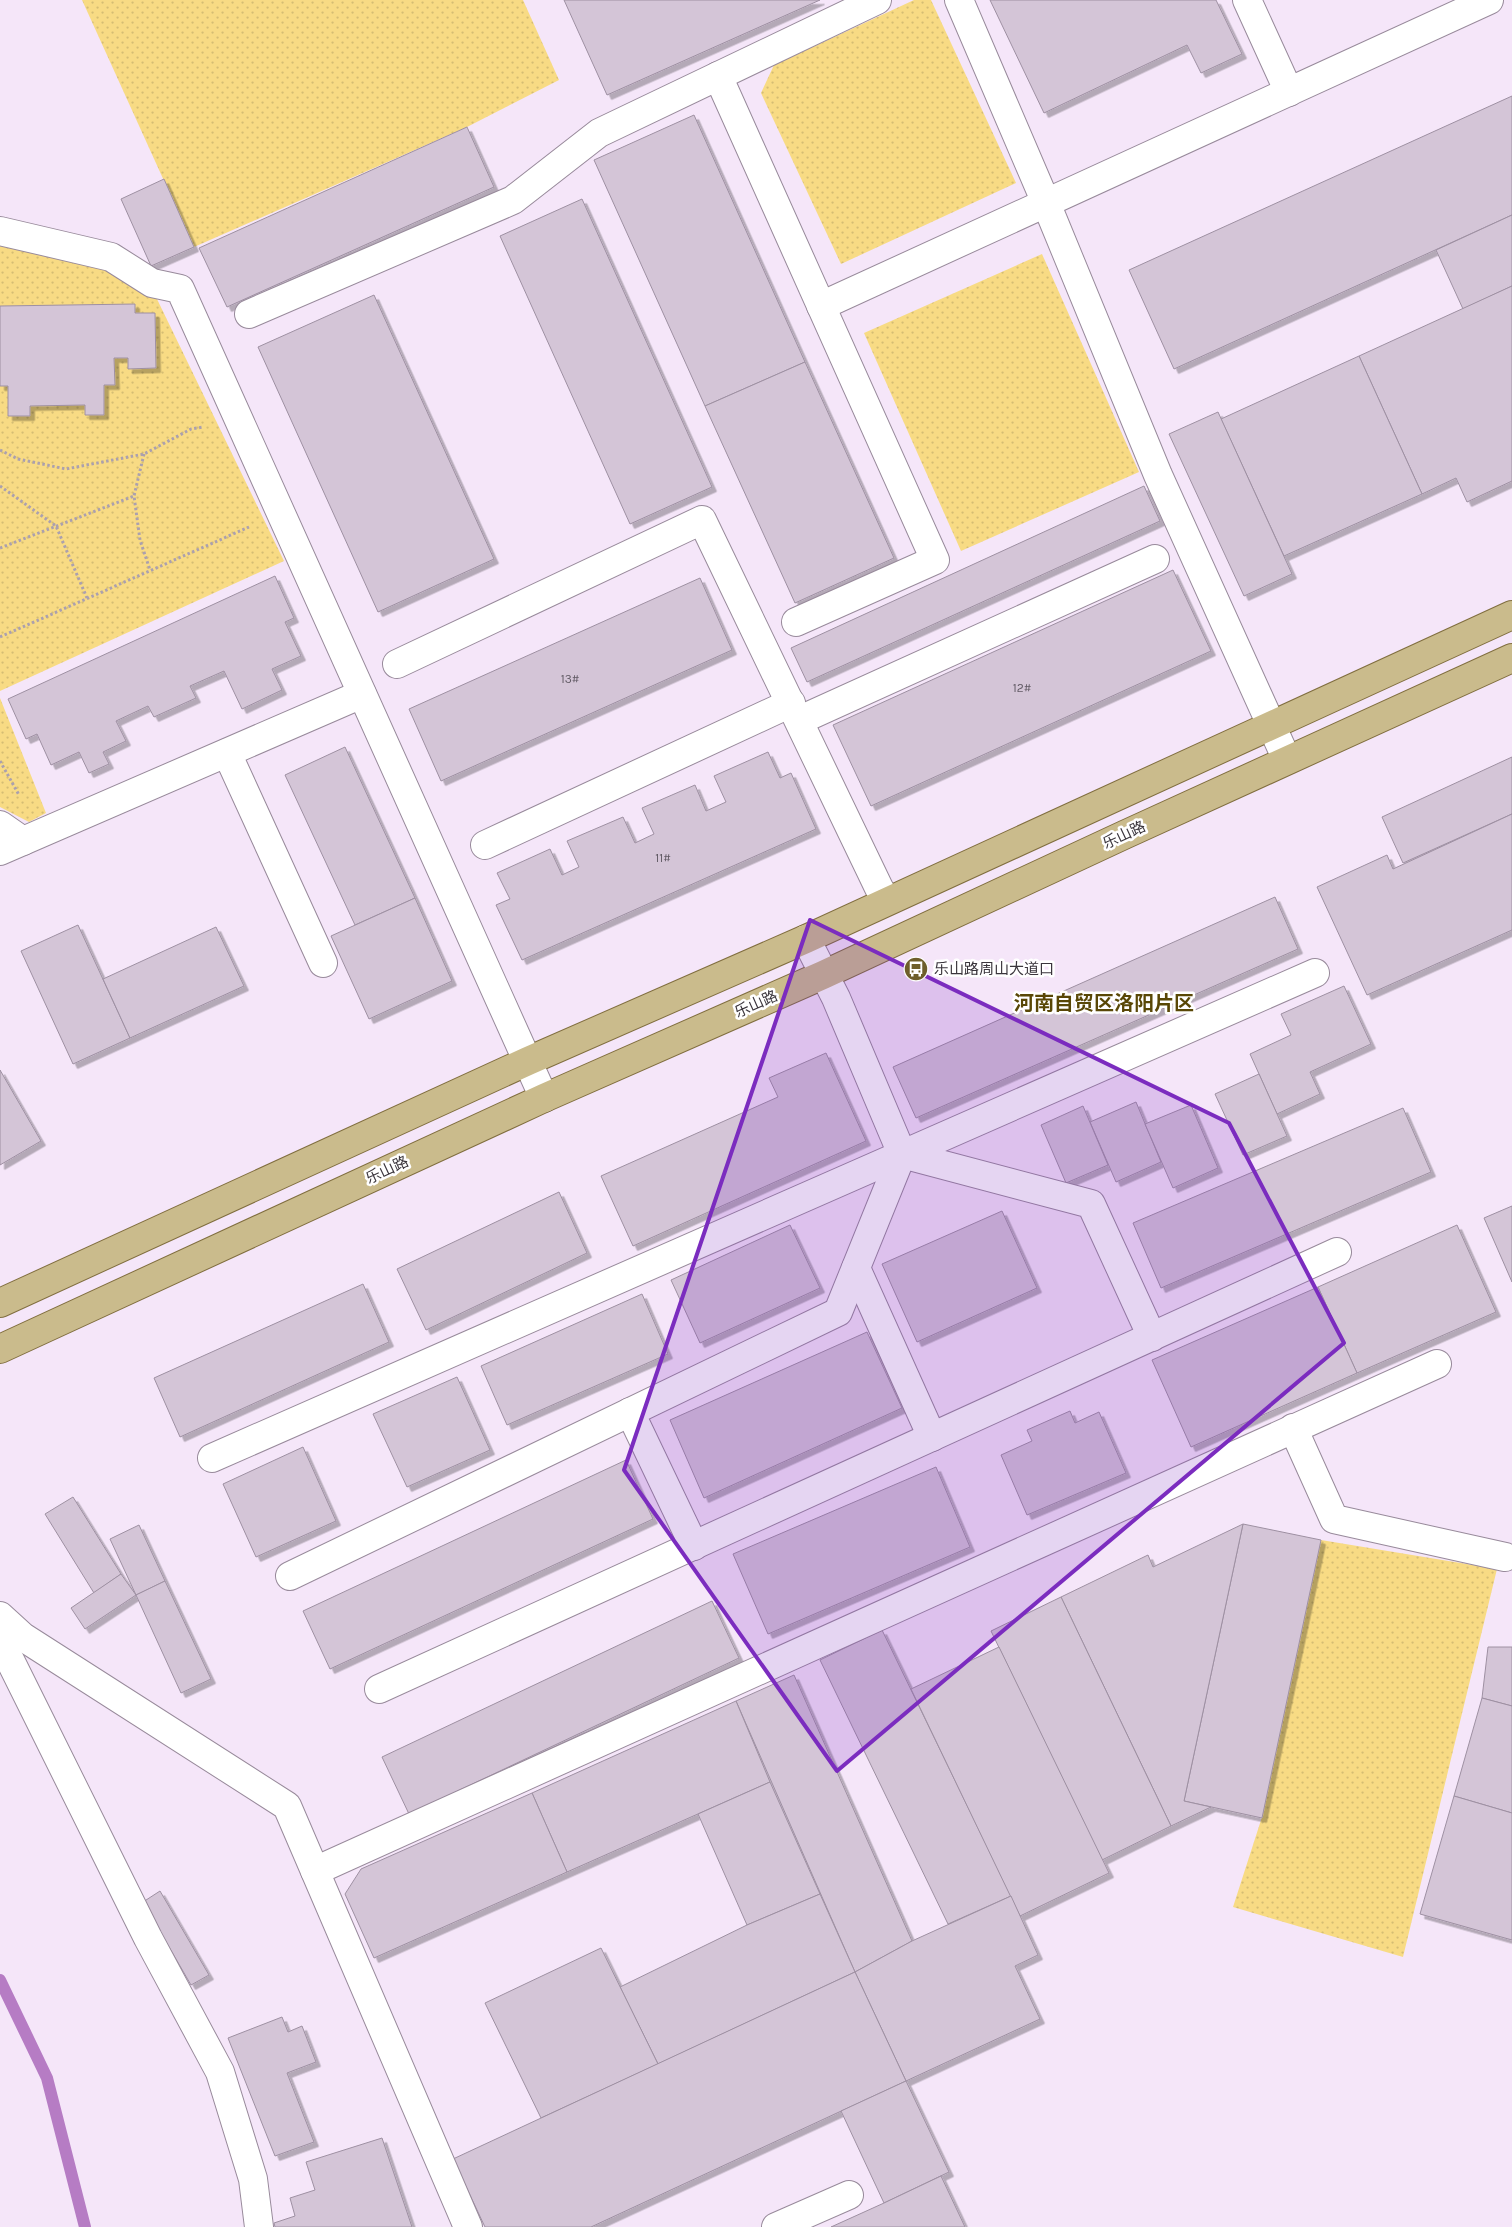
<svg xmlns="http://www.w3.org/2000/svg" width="1512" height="2227" font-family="Karla,'Noto Sans SC',sans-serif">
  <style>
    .grass { fill: url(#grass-dots) }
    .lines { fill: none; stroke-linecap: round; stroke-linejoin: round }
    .stream { stroke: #b67cc4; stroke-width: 12 }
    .building { fill: #d4c5d7; stroke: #9e90a2; filter: url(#shadow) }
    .minor-casing { stroke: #988a9b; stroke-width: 30 }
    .major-casing { stroke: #806e3f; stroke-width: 30 }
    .path { stroke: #aba0ae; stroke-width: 3; stroke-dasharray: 2.5 2.5; stroke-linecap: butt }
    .minor { stroke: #fff; stroke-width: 28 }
    .major { stroke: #cabb8c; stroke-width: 28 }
    .marked { fill: #7b2cbf; fill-opacity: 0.2; stroke: #7b2cbf; stroke-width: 4; stroke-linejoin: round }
    .labels { text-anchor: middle; stroke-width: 5; stroke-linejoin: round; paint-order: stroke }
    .number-label { font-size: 12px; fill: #605963 }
    .street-label { font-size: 15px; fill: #3a353c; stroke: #fff }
    .poi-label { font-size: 15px; fill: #3a353c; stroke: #fff; text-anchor: start }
    .district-label { font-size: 20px; font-weight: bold; fill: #594706; stroke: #fff }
  </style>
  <defs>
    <pattern id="grass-dots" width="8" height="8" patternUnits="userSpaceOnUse" patternTransform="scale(1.25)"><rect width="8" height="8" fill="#f8db84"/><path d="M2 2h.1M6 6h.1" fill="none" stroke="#d5bd73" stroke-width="1.8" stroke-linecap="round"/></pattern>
    <filter id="shadow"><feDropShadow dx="4.5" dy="4.5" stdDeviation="0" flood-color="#0004"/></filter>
  </defs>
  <rect width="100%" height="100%" fill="#f5e6f9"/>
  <!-- grass -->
  <g class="grass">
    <path d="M82 0H523L559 80 467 127 194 247Z"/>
    <path d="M914 0H931L1016 183 841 264 761 93 774 65Z"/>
    <path d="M0 242 109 269 156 297 284 561 0 691Z"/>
    <path d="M1042 254 1139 472 961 551 864 333Z"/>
    <path d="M0 698 46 813 29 822 0 807Z"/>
    <path d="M1321 1540 1497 1569 1403 1957 1233 1907 1262 1817Z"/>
  </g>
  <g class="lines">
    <!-- stream -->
    <path class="stream" d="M0 1980 47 2078 85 2227"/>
  </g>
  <!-- building -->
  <g class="building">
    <path d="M564 0H820L607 95Z"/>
    <path d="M990 0H1216L1242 54 1201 73 1187 45 1044 113Z"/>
    <path d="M1512 96V215L1174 369 1129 270Z"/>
    <path d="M694 115 805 362 705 406 594 160Z"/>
    <path d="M467 127 494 187 227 307 199 248Z"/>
    <path d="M164 179 194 247 151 266 121 199Z"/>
    <path d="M582 199 712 487 630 524 500 236Z"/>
    <path d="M1512 215V286L1463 309 1436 250Z"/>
    <path d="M1512 286V481L1467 502 1456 478 1422 494 1359 356Z"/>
    <path d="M374 295 494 559 378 612 258 347Z"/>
    <path d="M135 304V313H155L156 368 128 369V358H114L115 385H104V415H85V405L30 406V416H8V386H0V306Z"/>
    <path d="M1359 356 1422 494 1284 556 1221 419Z"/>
    <path d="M805 362 894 558 795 603 705 406Z"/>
    <path d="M1218 412 1292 574 1244 596 1169 434Z"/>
    <path d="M1144 486 1160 521 807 682 791 648Z"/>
    <path d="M1173 570 1211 651 871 806 833 725Z"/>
    <path d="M275 576 294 618 285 622 301 656 272 669 282 690 242 709 224 671 190 686 196 698 154 717 148 706 116 721 126 741 103 752 109 764 89 773 79 752 51 765 37 734 26 739 8 699Z"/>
    <path d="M700 578 732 650 441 781 409 709Z"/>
    <path d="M345 747 415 898 355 925 285 775Z"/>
    <path d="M768 752 780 778 791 773 816 829 522 960 496 905 510 899 497 873 550 849 562 875 579 867 567 841 623 817 635 843 654 834 642 808 695 785 706 811 726 802 714 776Z"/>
    <path d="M1512 757V814L1403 863 1382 817Z"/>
    <path d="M1512 814V930L1367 995 1317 887 1387 855 1393 869Z"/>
    <path d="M1275 897 1298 949 916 1118 893 1067Z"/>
    <path d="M415 898 452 981 369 1019 331 936Z"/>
    <path d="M78 925 130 1038 73 1064 21 951Z"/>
    <path d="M216 927 244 986 130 1038 103 979Z"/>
    <path d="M1344 986 1371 1044 1310 1072 1320 1094 1277 1114 1250 1054 1291 1035 1281 1014Z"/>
    <path d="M826 1053 866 1141 633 1246 601 1176 778 1097 769 1078Z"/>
    <path d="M0 1070 41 1141 0 1165Z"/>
    <path d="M1259 1074 1287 1136 1243 1155 1215 1094Z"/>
    <path d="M1136 1102 1161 1162 1116 1182 1090 1122Z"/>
    <path d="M1191 1105 1218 1168 1173 1188 1145 1124Z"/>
    <path d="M1083 1106 1108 1165 1066 1183 1041 1125Z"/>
    <path d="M1403 1108 1431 1172 1161 1288 1133 1223Z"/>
    <path d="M559 1192 587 1253 426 1330 397 1269Z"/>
    <path d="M1512 1206V1282L1484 1218Z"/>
    <path d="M1002 1211 1037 1288 917 1342 882 1264Z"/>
    <path d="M790 1225 820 1288 700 1343 671 1280Z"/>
    <path d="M1457 1225 1496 1312 1357 1373 1318 1287Z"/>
    <path d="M363 1284 389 1342 180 1437 154 1378Z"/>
    <path d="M1318 1287 1357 1373 1191 1447 1152 1360Z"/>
    <path d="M642 1294 668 1354 507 1425 481 1366Z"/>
    <path d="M867 1332 902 1408 704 1498 670 1420Z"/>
    <path d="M457 1377 490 1450 407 1487 373 1414Z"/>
    <path d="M1070 1411 1075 1423 1099 1412 1126 1473 1027 1515 1001 1455 1032 1441 1027 1430Z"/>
    <path d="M303 1447 336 1521 256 1557 223 1484Z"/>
    <path d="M626 1460 653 1519 330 1669 303 1611Z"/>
    <path d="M936 1467 970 1547 768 1634 733 1554Z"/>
    <path d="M73 1497 121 1574 94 1593 45 1514Z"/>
    <path d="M1243 1524 1321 1540 1262 1818 1184 1801Z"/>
    <path d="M1243 1524 1184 1801 1211 1807 1171 1826 1061 1597 1148 1555 1153 1567Z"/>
    <path d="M139 1525 165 1581 136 1595 110 1539Z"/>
    <path d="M121 1574 136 1595 85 1629 71 1608Z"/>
    <path d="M165 1581 211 1679 181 1693 136 1595Z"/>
    <path d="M1061 1597 1171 1826 1102 1860 991 1631Z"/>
    <path d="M712 1601 739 1658 409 1814 382 1757Z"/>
    <path d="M882 1630 1011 1896 948 1924 820 1660Z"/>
    <path d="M999 1647 1109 1873 1020 1916 911 1689Z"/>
    <path d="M1488 1647H1512V1706L1482 1698Z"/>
    <path d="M794 1675 912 1941 855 1972 736 1701Z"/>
    <path d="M1482 1698 1512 1706V1813L1454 1796Z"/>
    <path d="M736 1701 770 1782 567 1872 532 1793Z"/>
    <path d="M770 1782 820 1894 747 1925 698 1814Z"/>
    <path d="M532 1793 567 1872 374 1958 345 1894 361 1869Z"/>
    <path d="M1454 1796 1512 1813V1940L1420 1914Z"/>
    <path d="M160 1891 209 1975 191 1985 143 1902Z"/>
    <path d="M820 1894 855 1972 658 2064 620 1987 747 1925Z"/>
    <path d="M1011 1896 1038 1955 1015 1966 1040 2019 906 2081 855 1972 912 1941Z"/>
    <path d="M601 1948 658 2064 541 2118 485 2003Z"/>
    <path d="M855 1972 906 2081 591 2227H485L453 2159Z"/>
    <path d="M282 2017 288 2032 302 2026 316 2062 287 2073 314 2142 275 2156 228 2038Z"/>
    <path d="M906 2081 949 2172 884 2203 841 2111Z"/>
    <path d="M382 2138 412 2227H275L274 2223 295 2216 290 2198 315 2190 306 2162Z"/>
    <path d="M941 2176 965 2227H831L884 2203Z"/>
  </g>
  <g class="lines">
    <!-- minor casing -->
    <g class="minor-casing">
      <g id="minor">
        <path d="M959 0 1046 203 1158 475 1287 760"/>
        <path d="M1247 0 1289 92"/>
        <path d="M718 76 935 560 796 622"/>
        <path d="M0 231 111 257 152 283 180 289 544 1098"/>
        <path d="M821 306 1489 0"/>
        <path d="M249 314 513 200 599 133 877 0"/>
        <path d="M397 664 702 520 879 888 887 901"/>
        <path d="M800 720 1155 559"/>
        <path d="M227 753 323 963"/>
        <path d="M0 825 23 841"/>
        <path d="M485 845 791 703"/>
        <path d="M0 851 362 694"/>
        <path d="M806 939 836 998 902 1154"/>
        <path d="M856 1268 932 1437"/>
        <path d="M630 1412 694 1546"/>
        <path d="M1293 1428 1334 1519 1505 1557"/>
        <path d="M212 1458 1315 973"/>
        <path d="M290 1576 838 1312 902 1154 1091 1204 1152 1337"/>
        <path d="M0 1616 23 1637 287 1806 468 2227"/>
        <path d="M0 1640 148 1938 220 2072 253 2179 259 2227"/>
        <path d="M379 1689 1337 1252"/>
        <path d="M315 1871 1437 1364"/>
        <path d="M776 2227 849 2195"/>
      </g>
    </g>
    <!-- major casing -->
    <g class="major-casing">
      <g id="major">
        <path d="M0 1303 528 1061 806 939 1512 615"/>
        <path d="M0 1349 544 1098 823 975 1124 835 1512 658"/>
      </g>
    </g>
    <!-- path -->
    <g class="path">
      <path d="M0 450 18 459 66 469 144 454 191 429 203 427"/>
      <path d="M144 454 134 496 140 540 150 570"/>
      <path d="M0 486 56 526 87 598"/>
      <path d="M0 548 134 496"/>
      <path d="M0 637 249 527"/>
      <path d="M0 761 19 795"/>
    </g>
    <!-- minor -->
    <use href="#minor" class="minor"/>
    <!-- major -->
    <use href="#major" class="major"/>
  </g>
  <!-- marked area -->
  <path class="marked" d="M810 920 1229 1123 1344 1343 837 1771 624 1470Z"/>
  <!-- icons -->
  <defs>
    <g id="bus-disc" transform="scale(1.25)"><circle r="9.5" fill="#6e5e2b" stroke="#fff"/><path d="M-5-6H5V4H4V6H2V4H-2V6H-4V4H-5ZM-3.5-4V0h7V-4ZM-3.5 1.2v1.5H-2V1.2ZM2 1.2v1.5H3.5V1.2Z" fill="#fff"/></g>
  </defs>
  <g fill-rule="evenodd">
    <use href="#bus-disc" x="916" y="969"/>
  </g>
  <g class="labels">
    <!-- number labels -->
    <g class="number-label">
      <text x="570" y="683">13#</text>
      <text x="1022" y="692">12#</text>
      <text x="663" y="862">11#</text>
    </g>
    <!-- street labels -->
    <g class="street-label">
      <text transform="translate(1124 835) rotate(-25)" y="5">乐山路</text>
      <text transform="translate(756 1004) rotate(-24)" y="5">乐山路</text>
      <text transform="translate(387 1170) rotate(-25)" y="5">乐山路</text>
    </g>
    <!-- poi labels -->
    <g class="poi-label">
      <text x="934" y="974">乐山路周山大道口</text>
    </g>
    <!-- district labels -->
    <g class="district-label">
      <text x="1104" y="1010">河南自贸区洛阳片区</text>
    </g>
  </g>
</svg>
